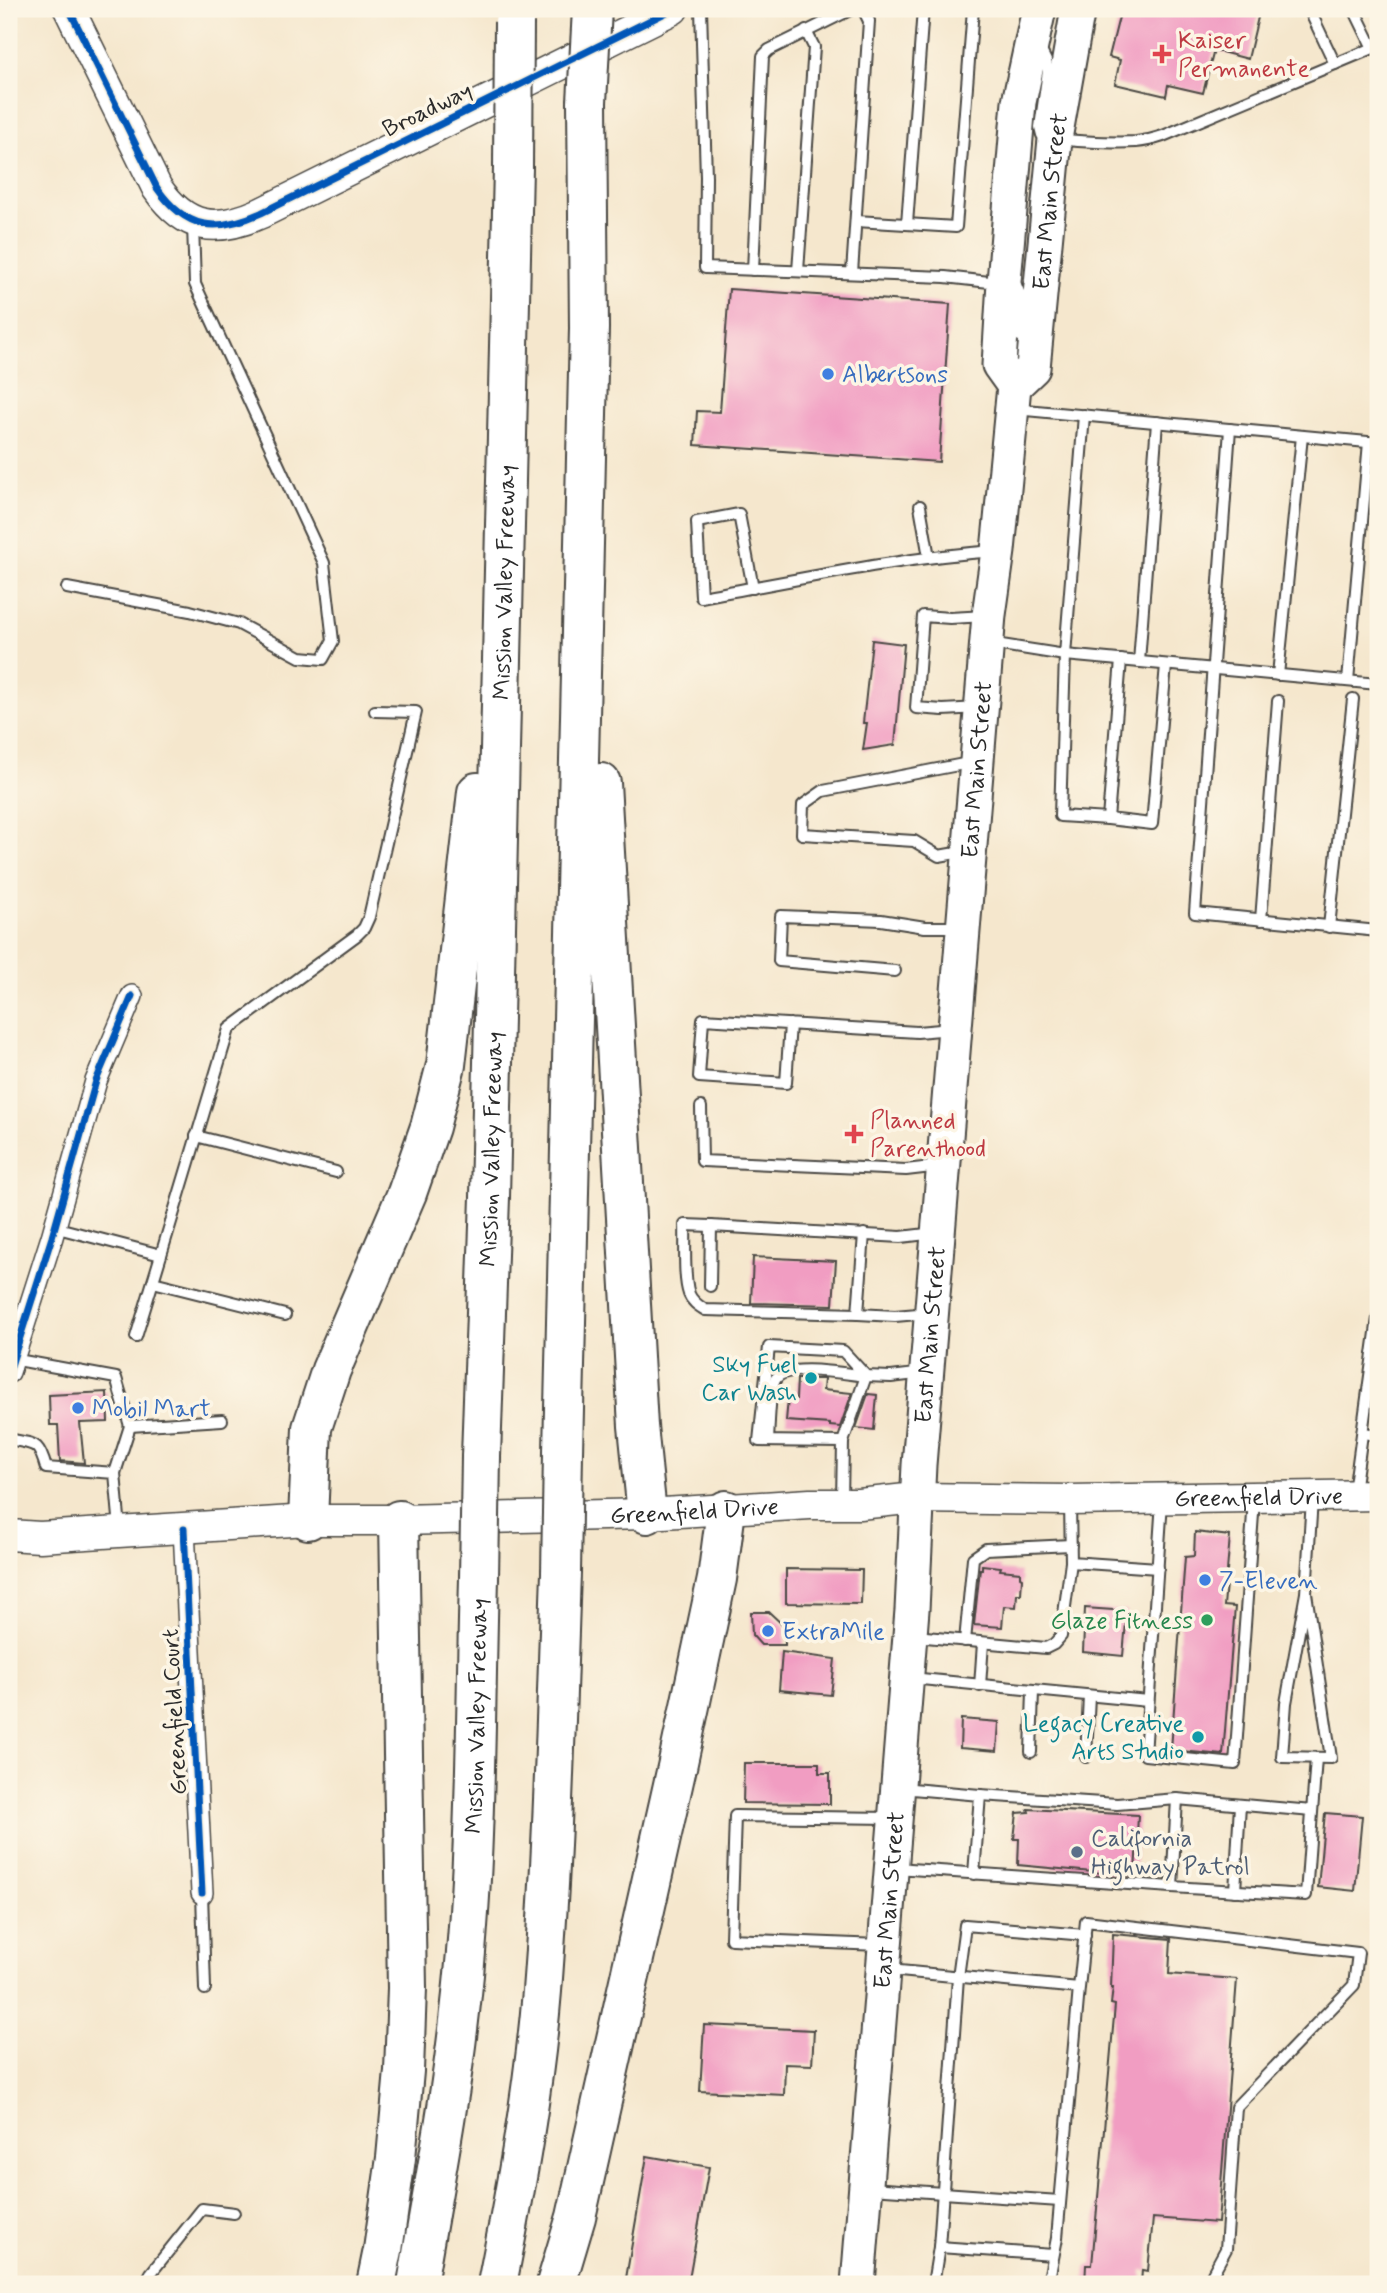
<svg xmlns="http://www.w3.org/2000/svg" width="1387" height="2293" font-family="Mynerve,sans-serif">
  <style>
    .building { fill: #f19dc2 }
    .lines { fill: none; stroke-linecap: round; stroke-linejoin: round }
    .lane-casing { stroke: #494743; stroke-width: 14 }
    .street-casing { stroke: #494743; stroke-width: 24 }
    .secondary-casing { stroke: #494743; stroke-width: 33 }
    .primary-casing { stroke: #494743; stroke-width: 37 }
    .highway-casing { stroke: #494743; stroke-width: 42 }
    .lane { stroke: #fff; stroke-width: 10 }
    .street { stroke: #fff; stroke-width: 21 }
    .secondary { stroke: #fff; stroke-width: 30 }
    .primary { stroke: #fff; stroke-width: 33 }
    .highway { stroke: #fff; stroke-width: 38 }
    .highway-bridge-casing { stroke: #494743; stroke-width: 42; stroke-linecap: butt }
    .highway-bridge { stroke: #fff; stroke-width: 38 }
    .cycleway-casing { stroke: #fcf5e5; stroke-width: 11 }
    .cycleway { stroke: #0057b8; stroke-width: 7 }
    .health-dot { fill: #e0444e; stroke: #fcf5e5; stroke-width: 2.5 }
    .shop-dot { fill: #3f7fe0; stroke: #fcf5e5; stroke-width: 2.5 }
    .culture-dot { fill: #0f9aa8; stroke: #fcf5e5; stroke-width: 2.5 }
    .leisure-dot { fill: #2e9e5b; stroke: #fcf5e5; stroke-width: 2.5 }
    .service-dot { fill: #5c6f8a; stroke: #fcf5e5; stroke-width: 2.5 }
    .labels { text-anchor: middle; stroke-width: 7; stroke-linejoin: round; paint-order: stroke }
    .health-label { font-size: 24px; fill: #be3a42; stroke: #fcf5e5; text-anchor: start }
    .street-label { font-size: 24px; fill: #2b2b2b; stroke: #fcf5e5 }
    .shop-label { font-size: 24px; fill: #366cbe; stroke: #fcf5e5; text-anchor: start }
    .culture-label { font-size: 24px; fill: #0d838f; stroke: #fcf5e5; text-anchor: end }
    .leisure-label { font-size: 24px; fill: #27864d; stroke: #fcf5e5; text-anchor: end }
    .service-label { font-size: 24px; fill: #4e5e75; stroke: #fcf5e5; text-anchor: start }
  </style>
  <rect width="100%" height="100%" fill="#fcf5e5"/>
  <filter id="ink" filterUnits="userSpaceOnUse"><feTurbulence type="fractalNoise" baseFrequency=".0143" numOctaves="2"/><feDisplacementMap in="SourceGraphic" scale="14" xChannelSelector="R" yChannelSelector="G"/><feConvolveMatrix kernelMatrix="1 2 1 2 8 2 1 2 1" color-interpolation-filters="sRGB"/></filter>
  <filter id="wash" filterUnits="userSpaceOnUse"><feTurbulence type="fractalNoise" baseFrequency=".00686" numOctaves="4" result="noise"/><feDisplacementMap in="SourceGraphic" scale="28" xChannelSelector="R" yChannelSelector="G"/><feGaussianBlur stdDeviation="1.57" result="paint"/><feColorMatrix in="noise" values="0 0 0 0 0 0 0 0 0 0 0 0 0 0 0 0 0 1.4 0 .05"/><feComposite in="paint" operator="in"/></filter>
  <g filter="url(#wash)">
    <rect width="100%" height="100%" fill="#f5e7cd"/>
    <g id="blocks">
      <!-- building -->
      <g class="building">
        <path d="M1121 9H1260L1248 59 1214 50 1203 93 1168 85 1166 96 1115 84 1120 60 1109 57Z"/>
        <path d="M729 289 950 304 939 462 695 445 697 411 720 412Z"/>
        <path d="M872 640 904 644 895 745 863 750 867 723H863Z"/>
        <path d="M753 1257 836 1261 833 1305 751 1303Z"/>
        <path d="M797 1379H824L823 1390 852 1393 840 1427 830 1426V1424L786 1421 788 1399H796Z"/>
        <path d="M107 1392 108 1422 80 1423 84 1463 60 1461 58 1425H50L49 1395Z"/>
        <path d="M868 1394 877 1395 874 1430 856 1428Z"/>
        <path d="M1195 1532 1230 1536 1224 1606 1235 1607 1223 1755 1171 1750 1185 1557 1194 1556Z"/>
        <path d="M982 1565 1001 1567 1000 1570 1020 1572V1577L1022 1578 1021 1594H1017L1016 1607 1004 1606 1002 1627 974 1625 980 1569H982Z"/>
        <path d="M786 1569 862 1570 861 1604 786 1603Z"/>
        <path d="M1085 1608 1127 1611 1123 1656 1083 1652Z"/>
        <path d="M751 1612H769L785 1627V1645H761L752 1635Z"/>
        <path d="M782 1652 835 1659 831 1695 779 1690Z"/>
        <path d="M961 1719 999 1722 997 1751 960 1748Z"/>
        <path d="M744 1763H819V1773H830V1804L743 1803Z"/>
        <path d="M1028 1809 1138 1815 1135 1876 1018 1865 1019 1839H1014L1017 1813 1029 1812Z"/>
        <path d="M1325 1813 1362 1816 1355 1891 1318 1887Z"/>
        <path d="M1113 1934 1171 1939 1169 1974 1237 1979 1218 2223 1153 2218 1148 2271 1142 2270 1141 2284H1085L1086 2265H1092L1115 2005 1111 2004 1113 1988H1111Z"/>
        <path d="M704 2025 814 2030 812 2065 785 2064 784 2095 700 2091Z"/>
        <path d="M647 2156 709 2167 688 2284H625Z"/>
      </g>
    </g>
  </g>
  <g filter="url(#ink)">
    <use href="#blocks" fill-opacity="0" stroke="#494743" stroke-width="2"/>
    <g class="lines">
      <!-- lane casing -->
      <g class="lane-casing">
        <g id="lane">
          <path d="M701 9 706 177 705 268 945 277 1016 285 1021 297 1020 336"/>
          <path d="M1309 9 1335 64"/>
          <path d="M1354 9 1373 48"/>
          <path d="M1040 49 1046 61 1048 71 1040 127 1042 135C1054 142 1119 143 1136 142 1146 141 1154 139 1163 136L1378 46"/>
          <path d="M856 221 956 227 973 9"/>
          <path d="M907 224 923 9"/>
          <path d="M753 270 763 56 769 50 852 9"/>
          <path d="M798 271 814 47 806 31"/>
          <path d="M852 273 869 21 863 9"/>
          <path d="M1015 409 1378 443"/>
          <path d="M1084 415 1065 655 1060 816 1108 819"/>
          <path d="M1230 429 1195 913 1378 931"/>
          <path d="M920 506 929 557"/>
          <path d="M67 588 190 611 239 624 300 657 323 659 333 641 324 563 195 284 193 225"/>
          <path d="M753 588 739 514 697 522 701 597C798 580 896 558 995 551"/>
          <path d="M989 643 1065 655 1378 684"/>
          <path d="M1121 660 1108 819 1152 824 1166 665"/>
          <path d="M1139 662 1157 422"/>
          <path d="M1278 675 1302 436"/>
          <path d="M1348 681 1369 442"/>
          <path d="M979 708 943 710 916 708 923 616 950 618 986 616"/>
          <path d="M967 851 939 856 914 841 802 834 803 805 823 791 974 762"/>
          <path d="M1261 920 1278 701"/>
          <path d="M1329 927 1353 699"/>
          <path d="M895 971 779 961 781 916 881 920 925 927H960"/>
          <path d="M790 1024 786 1083 699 1077 703 1019 917 1032 952 1029"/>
          <path d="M701 1107 702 1161 906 1170 940 1166"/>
          <path d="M196 1136 336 1172"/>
          <path d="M711 1226 685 1225C686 1244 683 1277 689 1294 692 1302 699 1306 705 1310L858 1314"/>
          <path d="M54 1227 161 1255 136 1337"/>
          <path d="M864 1234 858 1314 895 1316 929 1313"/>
          <path d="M161 1255 229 1029 357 935 364 928 369 917 416 712 375 711"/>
          <path d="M153 1282 285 1315"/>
          <path d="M710 1286 711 1226 901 1237 935 1233"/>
          <path d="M12 1359 116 1378 130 1426 222 1420"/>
          <path d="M1363 1433 1378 1435"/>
          <path d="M9 1439C35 1445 38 1440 46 1468L115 1473 130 1426"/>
          <path d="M768 1441C769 1427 769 1391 775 1380 784 1362 847 1374 866 1376L843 1442"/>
          <path d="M115 1473 120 1529"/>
          <path d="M1354 1492 1378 1318"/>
          <path d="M842 1501 843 1442 759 1441 769 1347 843 1351 866 1376 891 1377 924 1373"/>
          <path d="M1162 1501 1145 1755 1235 1764 1254 1500"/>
          <path d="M1070 1503 1071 1562 1158 1568"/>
          <path d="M1306 1593 1331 1758 1282 1757 1286 1703 1306 1593 1312 1499"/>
          <path d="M915 1636 1046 1648 1054 1644 1061 1636 1071 1562"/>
          <path d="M965 1641 973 1558 986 1549 1071 1545"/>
          <path d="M911 1678 1148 1701"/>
          <path d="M980 1686 983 1643"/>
          <path d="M1031 1752 1033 1691"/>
          <path d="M1086 1757 1089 1696"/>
          <path d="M901 1788 980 1795 974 1874"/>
          <path d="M980 1795 1117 1804 1177 1799"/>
          <path d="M1312 1811 1177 1799 1172 1887 1306 1895 1316 1758"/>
          <path d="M896 1868 1172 1887"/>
          <path d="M1235 1891 1240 1805"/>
          <path d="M202 1893 205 1989"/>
          <path d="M880 1945 731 1939 735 1816 891 1818"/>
          <path d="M889 1970 1079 1988 1057 2238 1048 2284"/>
          <path d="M1079 1988 1086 1921 1358 1953 1354 1985 1236 2107 1226 2249 1207 2284"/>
          <path d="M871 2188 1060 2201"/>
          <path d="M1053 2255 939 2247 958 1977 965 1925 1085 1935"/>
          <path d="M145 2284 151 2273 202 2209 234 2213"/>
          <path d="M933 2284 939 2247"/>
        </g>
      </g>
      <!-- street casing -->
      <g class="street-casing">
        <g id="street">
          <path d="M9 1372 52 1237 96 1081 132 996"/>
          <path d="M184 1529 202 1893"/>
        </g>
      </g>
      <!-- secondary casing -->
      <g class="secondary-casing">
        <g id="secondary">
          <path d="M69 9 157 188C186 230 216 233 261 213L673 9"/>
          <path id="s1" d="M9 1535 40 1537 308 1520H399L647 1514 810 1504H859L916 1498 1070 1500 1378 1495"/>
        </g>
      </g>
      <!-- primary casing -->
      <g class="primary-casing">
        <g id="primary">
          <path d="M1014 386 999 365 1004 282 1019 102 1039 9"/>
          <path id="s2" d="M858 2284 912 1610 919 1465 989 615 998 551 1014 386 1033 368 1055 139 1078 9"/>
        </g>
      </g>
      <!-- highway casing -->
      <g class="highway-casing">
        <g id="highway">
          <path d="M601 783 638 1426 647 1514"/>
          <path d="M563 1452 589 328 587 102"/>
          <path id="s3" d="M481 1457 490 1197 513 167"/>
          <path d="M308 1520 312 1428 331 1370 407 1193 430 1127 446 1065 477 792"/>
          <path d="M376 2284 383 2250 396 2158 404 2071 407 1988 399 1520"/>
          <path id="s4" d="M417 2284C432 2194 450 2103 460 2012 477 1868 475 1722 479 1578"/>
          <path d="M497 2284C516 2188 534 2089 542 1991 553 1852 556 1712 561 1573"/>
          <path d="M556 2284 576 2217 677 1767 717 1579 726 1510"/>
        </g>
      </g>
      <!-- lane -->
      <use href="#lane" class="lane"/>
      <!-- street -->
      <use href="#street" class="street"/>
      <!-- secondary -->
      <use href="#secondary" class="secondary"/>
      <!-- primary -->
      <use href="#primary" class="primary"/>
      <!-- highway -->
      <use href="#highway" class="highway"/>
      <!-- highway-bridge casing -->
      <g class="highway-bridge-casing">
        <g id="highway-bridge">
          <path d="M587 102 592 9"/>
          <path d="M513 167 514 22"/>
          <path d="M561 1573 563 1452"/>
          <path d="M479 1578 481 1457"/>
        </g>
      </g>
      <!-- highway-bridge -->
      <use href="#highway-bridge" class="highway-bridge"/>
      <!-- cycleway casing -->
      <g class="cycleway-casing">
        <g id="cycleway">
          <path d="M69 9 157 188C186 230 216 233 261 213L673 9"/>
          <path d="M9 1372 52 1237 96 1081 132 996"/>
          <path d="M184 1529 202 1893"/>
        </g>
      </g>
      <!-- cycleway -->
      <use href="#cycleway" class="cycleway"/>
    </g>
  </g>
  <!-- markers -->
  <g class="health-dot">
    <path d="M1158.5 43.5h7v7h7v7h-7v7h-7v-7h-7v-7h7z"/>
    <path d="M850.5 1123.5h7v7h7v7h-7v7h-7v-7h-7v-7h7z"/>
  </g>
  <g class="shop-dot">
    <circle cx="828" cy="374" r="7"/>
    <circle cx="78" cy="1408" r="7"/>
    <circle cx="1205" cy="1580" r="7"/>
    <circle cx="768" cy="1631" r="7"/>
  </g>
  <g class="culture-dot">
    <circle cx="811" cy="1378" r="7"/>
    <circle cx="1198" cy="1737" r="7"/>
  </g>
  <circle class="leisure-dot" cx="1207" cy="1620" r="7"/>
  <circle class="service-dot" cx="1077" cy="1852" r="7"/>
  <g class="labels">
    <!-- health labels -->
    <g class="health-label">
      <text x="1178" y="48">Kaiser<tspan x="1178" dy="28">Permanente</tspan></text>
      <text x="870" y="1128">Planned<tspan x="870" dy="28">Parenthood</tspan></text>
    </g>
    <!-- street labels -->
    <g class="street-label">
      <text transform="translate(427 109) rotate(-26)" y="8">Broadway</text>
      <text dy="8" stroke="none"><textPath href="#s2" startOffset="2098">East Main Street</textPath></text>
      <text dy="8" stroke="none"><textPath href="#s3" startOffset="875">Mission Valley Freeway</textPath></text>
      <text dy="8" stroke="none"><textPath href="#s2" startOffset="1519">East Main Street</textPath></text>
      <text dy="8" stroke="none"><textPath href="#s3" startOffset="308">Mission Valley Freeway</textPath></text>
      <text dy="8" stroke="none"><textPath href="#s2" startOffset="952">East Main Street</textPath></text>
      <text dy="8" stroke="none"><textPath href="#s1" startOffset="1251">Greenfield Drive</textPath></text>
      <text dy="8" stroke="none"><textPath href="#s1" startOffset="686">Greenfield Drive</textPath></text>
      <text transform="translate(174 1712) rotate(-93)" y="8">Greenfield Court</text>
      <text dy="8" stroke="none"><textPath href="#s4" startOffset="572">Mission Valley Freeway</textPath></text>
      <text dy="8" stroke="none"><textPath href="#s2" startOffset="385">East Main Street</textPath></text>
    </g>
    <!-- shop labels -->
    <g class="shop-label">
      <text x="842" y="382">Albertsons</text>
      <text x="92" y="1416">Mobil Mart</text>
      <text x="1219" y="1588">7-Eleven</text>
      <text x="782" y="1639">ExtraMile</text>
    </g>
    <!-- culture labels -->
    <g class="culture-label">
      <text x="797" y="1372">Sky Fuel<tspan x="797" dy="28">Car Wash</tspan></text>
      <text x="1184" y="1731">Legacy Creative<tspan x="1184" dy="28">Arts Studio</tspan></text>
    </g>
    <!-- leisure labels -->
    <g class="leisure-label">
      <text x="1193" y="1628">Glaze Fitness</text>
    </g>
    <!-- service labels -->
    <g class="service-label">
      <text x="1091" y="1846">California<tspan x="1091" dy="28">Highway Patrol</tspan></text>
    </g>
  </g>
  <!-- margin -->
  <rect width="1387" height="2293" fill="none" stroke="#fcf5e5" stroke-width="35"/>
</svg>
